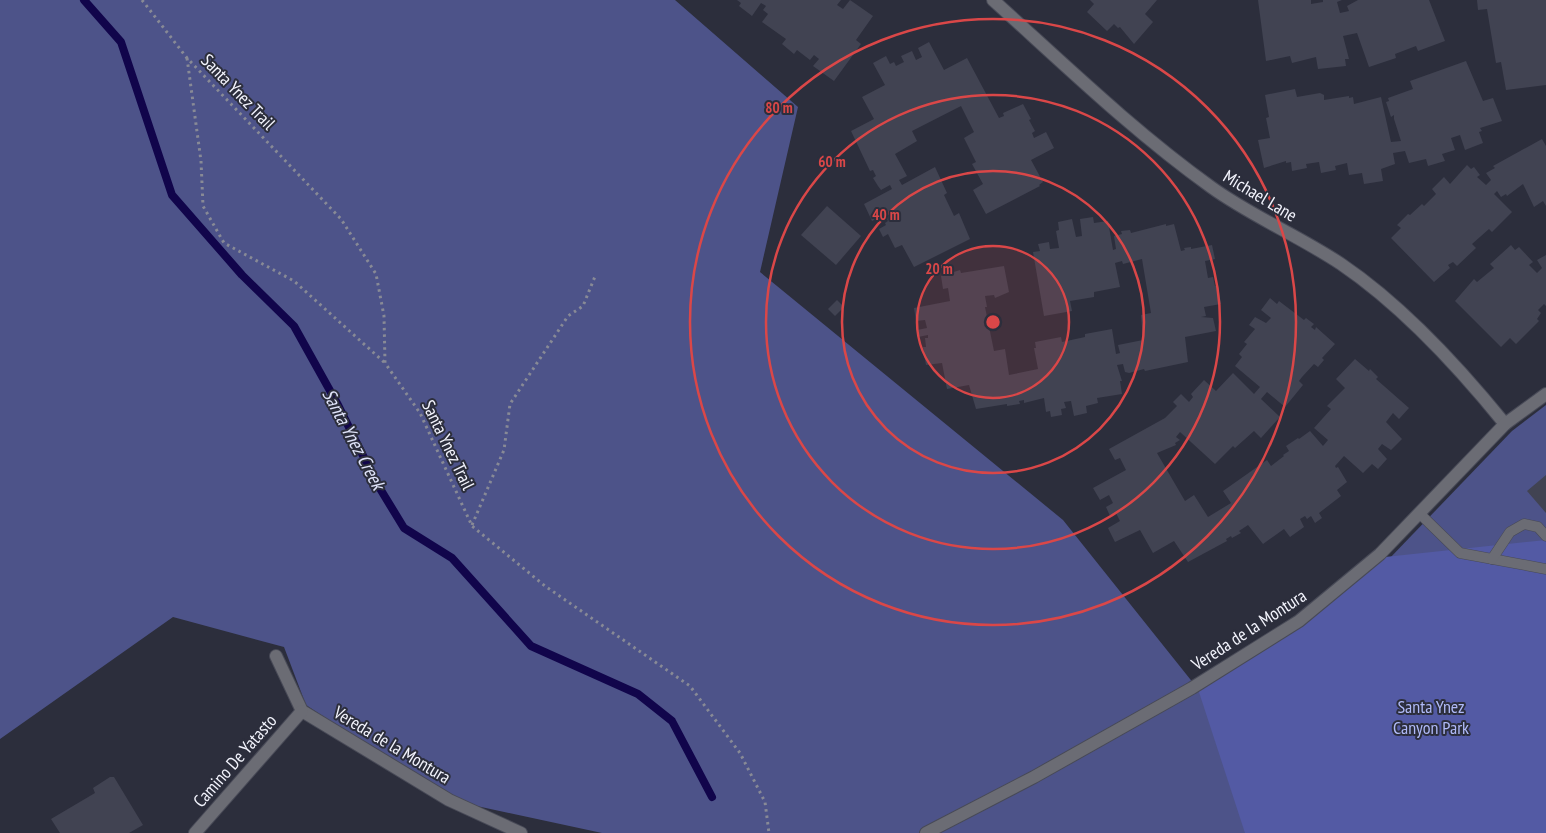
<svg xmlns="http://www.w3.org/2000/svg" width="1546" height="833" font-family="'PT Sans Narrow',sans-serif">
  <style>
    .green { fill: #4d5389 }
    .forest { fill: #535aa4 }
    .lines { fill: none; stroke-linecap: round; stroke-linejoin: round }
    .stream { stroke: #11054b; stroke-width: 8 }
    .building { fill: #414352 }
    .service-casing { stroke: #484a57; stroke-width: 11 }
    .minor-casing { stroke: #484a57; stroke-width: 14 }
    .path { stroke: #888a96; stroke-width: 3; stroke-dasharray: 2.5 4; stroke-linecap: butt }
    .service { stroke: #6b6c74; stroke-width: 10 }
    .minor { stroke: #6b6c74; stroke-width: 12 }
    .ring { fill: none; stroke: #da4748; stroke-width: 2.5 }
    .labels { text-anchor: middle; stroke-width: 4; stroke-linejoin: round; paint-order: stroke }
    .street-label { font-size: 18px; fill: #f3f4fd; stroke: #2c2e3c }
    .park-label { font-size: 18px; fill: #b0baf8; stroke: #2c2e3c }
    .water-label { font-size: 19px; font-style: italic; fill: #dfe3f9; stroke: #2c2e3c }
    .centre { fill: #da4748; stroke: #2c2e3c; stroke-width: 2.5 }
    .ring-label { font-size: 15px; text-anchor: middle; font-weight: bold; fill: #da4748; stroke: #2c2e3c; stroke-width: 4; stroke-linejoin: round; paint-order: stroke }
  </style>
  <rect width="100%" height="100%" fill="#2c2e3c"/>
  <!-- green -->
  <g class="green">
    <path d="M0 0H675L798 107 760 272 1063 520 1198 689 1546 833H602L449 800 306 705 284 647 173 617 0 739Z"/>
    <path d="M1546 405V542L1388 560 1512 431Z"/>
  </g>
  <!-- forest -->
  <path class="forest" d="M1546 540V833H1245L1198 689 1385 557Z"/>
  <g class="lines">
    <!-- stream -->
    <path class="stream" d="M84 0 121 42 172 195 242 275 294 326 338 405 376 482 404 528 452 558 531 646 638 694 672 721 712 797"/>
  </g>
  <!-- building -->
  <g class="building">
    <path d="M737 0H841L837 5 843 9 850 0 873 16 856 40 861 44 834 81 813 66 819 59 814 55 810 60 797 50 794 54 782 44 786 39 762 22 768 14 763 10 766 6 761 3 752 16 739 6 741 3Z"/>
    <path d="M1090 0H1157L1145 14 1153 22 1134 44 1120 27 1118 28 1114 24 1107 31 1087 12 1094 4Z"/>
    <path d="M1258 0H1311V4L1323 2V0H1342L1337 2 1340 13 1349 11 1347 6 1358 0H1429L1445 41 1418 51 1416 46 1395 54 1396 58 1369 67 1357 33 1343 36 1349 59H1345L1346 66 1318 69 1316 57 1292 63 1290 56 1266 61Z"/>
    <path d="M1477 0H1546V85L1506 90 1501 62 1496 63 1487 9 1478 10Z"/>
    <path d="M929 42 944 70 967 58 999 118 1004 116 1003 113 1023 104 1031 119 1029 120 1035 131 1032 133 1034 138 1046 132 1054 148 1031 160 1043 182 1039 185 1040 186 986 214 973 190 983 184 972 164 976 162 964 138 974 132 961 106 912 131 917 141 895 154 907 176 899 180 902 185 935 167 947 193 944 195 954 216 959 213 970 239 914 267 902 245 895 248 888 234 883 237 879 229 886 225 885 223 888 221 884 215 872 221 864 204 892 189 890 185 881 190 878 186 873 178 876 176 873 170 870 171 851 131 874 119 862 97 885 85 873 63 886 56 890 64 894 62 896 66 904 62 901 56 912 51 916 60 922 57 918 48Z"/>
    <path d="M1466 61 1483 101 1493 98 1502 121 1480 128 1482 131 1479 132 1483 143 1465 150 1460 135 1451 138 1455 150 1442 154 1445 161 1428 166 1426 159 1409 163 1405 151 1393 153 1395 164 1381 169 1383 181 1364 184 1362 173 1349 175 1347 163 1335 166 1336 170 1321 173 1319 162 1306 164 1307 168 1292 171 1291 162 1286 163V161L1264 168 1258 140 1270 138 1266 118 1269 117 1265 95 1295 89 1297 97 1320 93 1324 95V100L1349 96V98L1353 97 1354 104 1381 97 1391 142 1401 141 1394 119V115L1391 117 1386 102 1389 101 1388 98 1413 89 1410 81Z"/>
    <path d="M1542 139 1546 146V206L1543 201 1534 207 1523 184 1507 196 1506 194 1501 197 1497 191 1494 194 1512 212 1492 232 1489 229 1472 244 1476 248 1457 266 1453 262 1448 265 1450 268 1434 282 1391 238 1401 228 1397 225 1408 214 1410 215 1422 204 1424 206 1436 194 1432 189 1444 177 1450 184 1467 165 1471 169 1474 167 1480 175 1477 177 1486 185 1491 180 1486 173 1495 168 1493 166Z"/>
    <path d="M827 206 861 236 836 265 801 235Z"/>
    <path d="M1093 217 1094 223 1108 221 1113 250 1116 249 1114 236 1122 234 1121 231 1130 230 1131 233 1166 224V226L1174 224 1181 251 1185 250 1184 248 1191 247V249L1212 245 1215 259 1205 261 1208 278 1213 277 1215 286H1218L1221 304 1204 307 1206 316 1201 317 1213 318 1216 331 1185 337 1188 362 1145 371 1144 369 1129 373 1125 372 1123 364 1117 365 1122 381H1120L1122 394 1097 398 1098 403 1086 406 1087 413 1074 416 1071 401 1064 402 1066 408 1061 409 1062 415 1051 417 1050 411 1046 412 1044 398 1024 403V400L1019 401 1020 404 1007 406V404L976 409 969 385 947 389 942 363 926 365 923 347H926L925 338H928V335L918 337 917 330 927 328 925 320 916 321 914 308 950 301 948 288 943 289 941 276 960 270 961 273 1004 266 1009 292 995 298 994 295 985 296 987 307H985L994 351 1005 349 1009 375 1038 369 1034 348H1036L1035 342 1061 337 1062 342 1085 337V334L1112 329 1116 354 1120 353 1118 345 1143 340 1141 315 1151 313 1142 259 1123 264 1122 261 1115 263 1120 287 1094 292V297L1070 301 1072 311 1044 316 1033 252 1040 251 1038 244 1049 242 1050 249 1059 248 1056 231 1059 230 1058 222 1072 219 1076 237 1082 236 1080 219Z"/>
    <path d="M1511 245 1515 250 1519 247 1533 262 1529 265 1537 273 1542 268 1537 260 1546 255V306L1544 304 1538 310 1541 313 1537 319 1539 321 1516 344 1510 338 1501 347 1455 301 1474 279 1477 282 1494 268 1490 264Z"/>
    <path d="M1270 298 1277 304 1279 301 1304 320 1306 318 1314 324 1311 327 1315 330 1316 327 1335 344 1322 358 1324 360 1318 367 1314 364 1302 377 1299 381 1303 385 1285 407 1267 392 1261 399 1280 417 1261 438 1254 431 1235 448 1233 446 1215 464 1180 432 1176 437 1180 440 1175 443 1176 445 1157 453 1185 501 1194 495 1208 517 1231 503 1223 491 1267 460 1271 466 1284 456 1283 455 1289 451 1286 446 1298 438 1299 439 1310 431 1323 446 1328 440 1314 428 1331 409 1327 406 1345 388 1336 379 1355 359 1369 371 1370 369 1378 377 1376 379 1409 408 1399 419 1393 413 1386 422 1402 439 1391 450 1382 444 1378 449 1387 459 1378 469 1372 464 1363 473 1344 456 1335 466 1336 468 1338 467 1347 482 1337 490 1341 496 1319 513 1322 518 1315 523 1311 516 1307 519 1305 516 1300 519 1304 527 1290 537 1284 529 1263 544 1248 525 1239 531 1241 533 1232 538 1231 536 1226 539 1227 541 1188 562 1174 541 1153 553 1140 530 1115 542 1108 528 1120 521 1116 513 1110 516 1106 507 1113 503 1109 495 1100 500 1093 488 1126 470 1120 458 1115 460 1109 449 1165 418 1177 406 1173 402 1181 394 1189 402 1193 397 1191 394 1204 380 1216 391 1233 373 1254 394 1260 387 1235 366 1242 357 1239 354 1247 344 1244 342 1255 329 1249 325 1255 317 1266 323 1271 318 1261 310Z"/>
    <path d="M837 300 844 307 835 316 828 309Z"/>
    <path d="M1546 475V513L1527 491Z"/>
    <path d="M110 777H114L143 825 129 833H60L51 819 95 793 93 788Z"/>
  </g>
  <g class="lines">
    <!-- service casing -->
    <g class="service-casing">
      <g id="service">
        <path d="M1419 513 1460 553 1546 569"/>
        <path d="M1492 559 1510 532 1524 524 1538 527 1546 536"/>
      </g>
    </g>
    <!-- minor casing -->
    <g class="minor-casing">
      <g id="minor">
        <path d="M993 0C1064 64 1133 131 1211 187 1251 216 1299 236 1341 264 1403 306 1458 366 1505 424"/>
        <path d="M276 656 302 711 449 800 521 833"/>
        <path d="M195 833 302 711"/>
        <path d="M926 833 1034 777 1192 688 1299 621 1380 554 1505 424 1546 394"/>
      </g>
    </g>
    <!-- path -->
    <g class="path">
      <path d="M142 0 187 58 341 219 376 274 384 316 385 363 420 413 472 526 545 586 690 686 740 753 765 802 769 833"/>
      <path d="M187 58 201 161 203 206 224 243 294 281 385 363"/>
      <path d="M472 525 504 450 510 404 568 316 583 306 596 274"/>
    </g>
    <!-- service -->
    <use href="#service" class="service"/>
    <!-- minor -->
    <use href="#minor" class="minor"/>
  </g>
  <!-- distance rings -->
  <circle cx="993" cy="322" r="76" fill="#da4748" fill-opacity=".12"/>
  <g class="ring">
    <circle cx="993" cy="322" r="76"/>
    <circle cx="993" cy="322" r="151"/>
    <circle cx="993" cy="322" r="227"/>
    <circle cx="993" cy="322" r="303"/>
  </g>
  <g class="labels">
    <!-- street labels -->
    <g class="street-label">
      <text transform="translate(238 92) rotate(46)" y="6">Santa Ynez Trail</text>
      <text transform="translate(1260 196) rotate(31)" y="6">Michael Lane</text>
      <text transform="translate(448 445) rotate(64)" y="6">Santa Ynez Trail</text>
      <text transform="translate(1249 630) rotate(-33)" y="6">Vereda de la Montura</text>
      <text transform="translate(392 745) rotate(31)" y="6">Vereda de la Montura</text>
      <text transform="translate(235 761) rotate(-49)" y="6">Camino De Yatasto</text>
    </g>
    <!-- park labels -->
    <g class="park-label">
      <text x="1431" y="713">Santa Ynez<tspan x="1431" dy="21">Canyon Park</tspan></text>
    </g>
    <!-- water labels -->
    <g class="water-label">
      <text transform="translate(354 439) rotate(62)" y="7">Santa Ynez Creek</text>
    </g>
  </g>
  <circle cx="993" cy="322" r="8" class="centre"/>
  <g class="ring-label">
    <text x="779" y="113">80 m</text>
    <text x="832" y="167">60 m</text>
    <text x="886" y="220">40 m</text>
    <text x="939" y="274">20 m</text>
  </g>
</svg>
